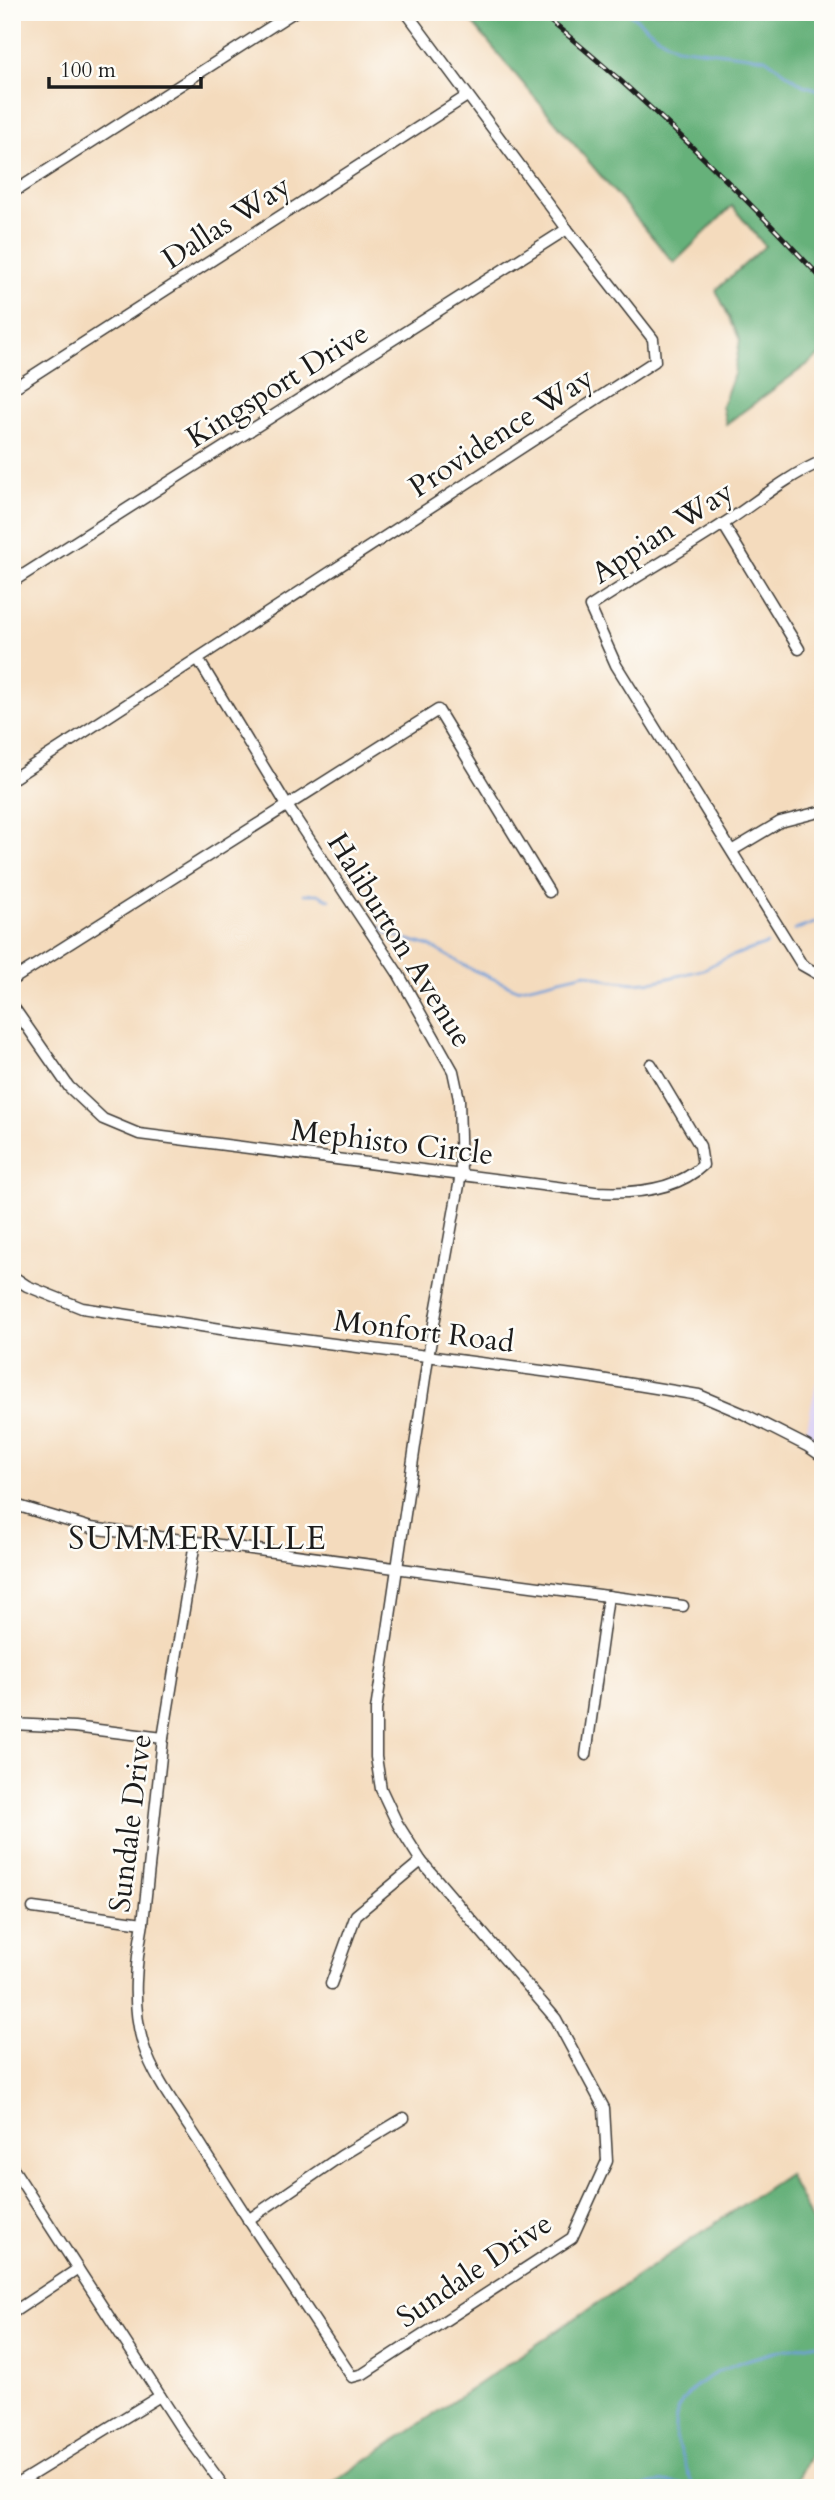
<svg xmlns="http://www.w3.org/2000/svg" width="835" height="2500" viewBox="0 0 835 2500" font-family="Cardo,serif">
<rect width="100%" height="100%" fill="#fdfcf7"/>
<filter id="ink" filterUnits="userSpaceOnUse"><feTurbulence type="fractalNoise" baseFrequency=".0143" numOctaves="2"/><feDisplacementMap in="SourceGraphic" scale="14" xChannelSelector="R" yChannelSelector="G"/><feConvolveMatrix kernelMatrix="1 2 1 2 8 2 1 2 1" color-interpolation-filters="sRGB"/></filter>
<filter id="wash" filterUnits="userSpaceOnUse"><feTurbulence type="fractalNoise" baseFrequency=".00686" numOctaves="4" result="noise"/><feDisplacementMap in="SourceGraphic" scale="28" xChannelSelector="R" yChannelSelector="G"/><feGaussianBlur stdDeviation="1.57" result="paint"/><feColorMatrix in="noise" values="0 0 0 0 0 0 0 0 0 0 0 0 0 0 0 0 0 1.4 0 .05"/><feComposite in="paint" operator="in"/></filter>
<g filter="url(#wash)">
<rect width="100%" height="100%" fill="#f4dbbd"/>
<polygon fill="#ded5f5" points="823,1349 823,1453 804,1442"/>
<g fill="#66b17a" stroke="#41664b" stroke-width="2">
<polygon points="463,12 823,12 823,353 726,424 722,406 734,374 740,340 716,290 765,246 732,206 674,263"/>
<polygon points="788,2174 823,2242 823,2430 792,2488 325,2488"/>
</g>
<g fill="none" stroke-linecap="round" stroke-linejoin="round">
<g stroke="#709ed8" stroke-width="2.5">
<polyline points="628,12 656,35 676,47 765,58 803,85 823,91"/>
<polyline points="304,894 318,894 330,900"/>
<polyline points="378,925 388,934 430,946 471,969 517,989 586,973 609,980 634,983 656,981 702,970 726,958 767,944"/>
<polyline points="795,930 823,920"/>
<path d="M 639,2488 C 662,2480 671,2482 694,2487"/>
<path d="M 694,2488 C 687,2469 676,2447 675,2427 C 674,2368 779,2350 823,2342"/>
</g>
</g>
</g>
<g filter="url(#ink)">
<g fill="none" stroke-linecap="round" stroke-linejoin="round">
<g stroke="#3c3934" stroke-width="13">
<g id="minor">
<polyline points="12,193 294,12"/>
<polyline points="12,389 467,96"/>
<path d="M 823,461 C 786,476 756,503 723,524 C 679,553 633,578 590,607 L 616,665 L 802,965 L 823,977"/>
<polyline points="723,524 799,649"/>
<polyline points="12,582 567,229"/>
<polyline points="12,779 655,361 653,339 567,229 406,12"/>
<polyline points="733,850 780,822 823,811"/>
<polyline points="12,980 438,710 549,892"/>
<path d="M 12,1005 L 69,1087 L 103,1119 L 139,1134 L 596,1192 C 632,1194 676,1191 703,1165 L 700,1146 L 651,1064"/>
<polyline points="12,1276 27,1286 82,1308 234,1331 588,1377 699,1395 744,1414 807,1446 823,1457"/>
<polyline points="12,1504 91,1528 683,1606"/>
<path d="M 195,1542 L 163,1738 L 143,1923 C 136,1962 131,2004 143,2044 C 154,2080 181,2113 201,2145 C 250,2224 301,2300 352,2377 L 363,2374 L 572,2238 L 607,2161 L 604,2108 L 556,2019 L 421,1861 L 397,1823 L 381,1789 L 376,1757 L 376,1710 L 388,1630 L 428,1357 L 461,1174 L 459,1099 L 453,1071 L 399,975 L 288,807 L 198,659"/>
<polyline points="12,1724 74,1727 163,1738"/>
<polyline points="586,1755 608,1596"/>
<polyline points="33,1908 143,1923"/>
<polyline points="331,1984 356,1915 421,1861"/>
<polyline points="12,2167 181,2428 225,2488"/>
<polyline points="248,2220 341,2156 404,2118"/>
<polyline points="12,2313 78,2269"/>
<polyline points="12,2487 160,2396"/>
</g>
</g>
<use href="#minor" stroke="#fff" stroke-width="10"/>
<g stroke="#1c1c1c" stroke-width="5">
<path id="rail" d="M 539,12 C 641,93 734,185 823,280"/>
</g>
<use href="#rail" stroke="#fdfcf7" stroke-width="2.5" stroke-dasharray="8" stroke-linecap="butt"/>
</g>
</g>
<g text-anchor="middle" stroke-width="5" stroke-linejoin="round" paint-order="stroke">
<g font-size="30" fill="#1c1c1c" stroke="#fdfcf7">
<text transform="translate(226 222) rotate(-33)" y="10">Dallas Way</text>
<text transform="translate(277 385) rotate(-32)" y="10">Kingsport Drive</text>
<text transform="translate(501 432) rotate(-33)" y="10">Providence Way</text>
<text transform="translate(662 532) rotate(-33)" y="10">Appian Way</text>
<text transform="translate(400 940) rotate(58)" y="10">Haliburton Avenue</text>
<text transform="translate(392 1142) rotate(7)" y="10">Mephisto Circle</text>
<text transform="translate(424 1331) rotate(7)" y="10">Monfort Road</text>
<text transform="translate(130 1823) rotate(-83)" y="10">Sundale Drive</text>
<text transform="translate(474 2270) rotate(-34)" y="10">Sundale Drive</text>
</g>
<g font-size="32" letter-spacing="2" fill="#1c1c1c" stroke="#fdfcf7">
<text x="198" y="1549">SUMMERVILLE</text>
</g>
</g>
<rect width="835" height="2500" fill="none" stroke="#fdfcf7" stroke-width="42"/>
<path d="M49 77v10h152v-10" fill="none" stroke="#1c1c1c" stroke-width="3.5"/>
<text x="60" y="77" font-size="21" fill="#1c1c1c" stroke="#fdfcf7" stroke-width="5" paint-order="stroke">100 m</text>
</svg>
